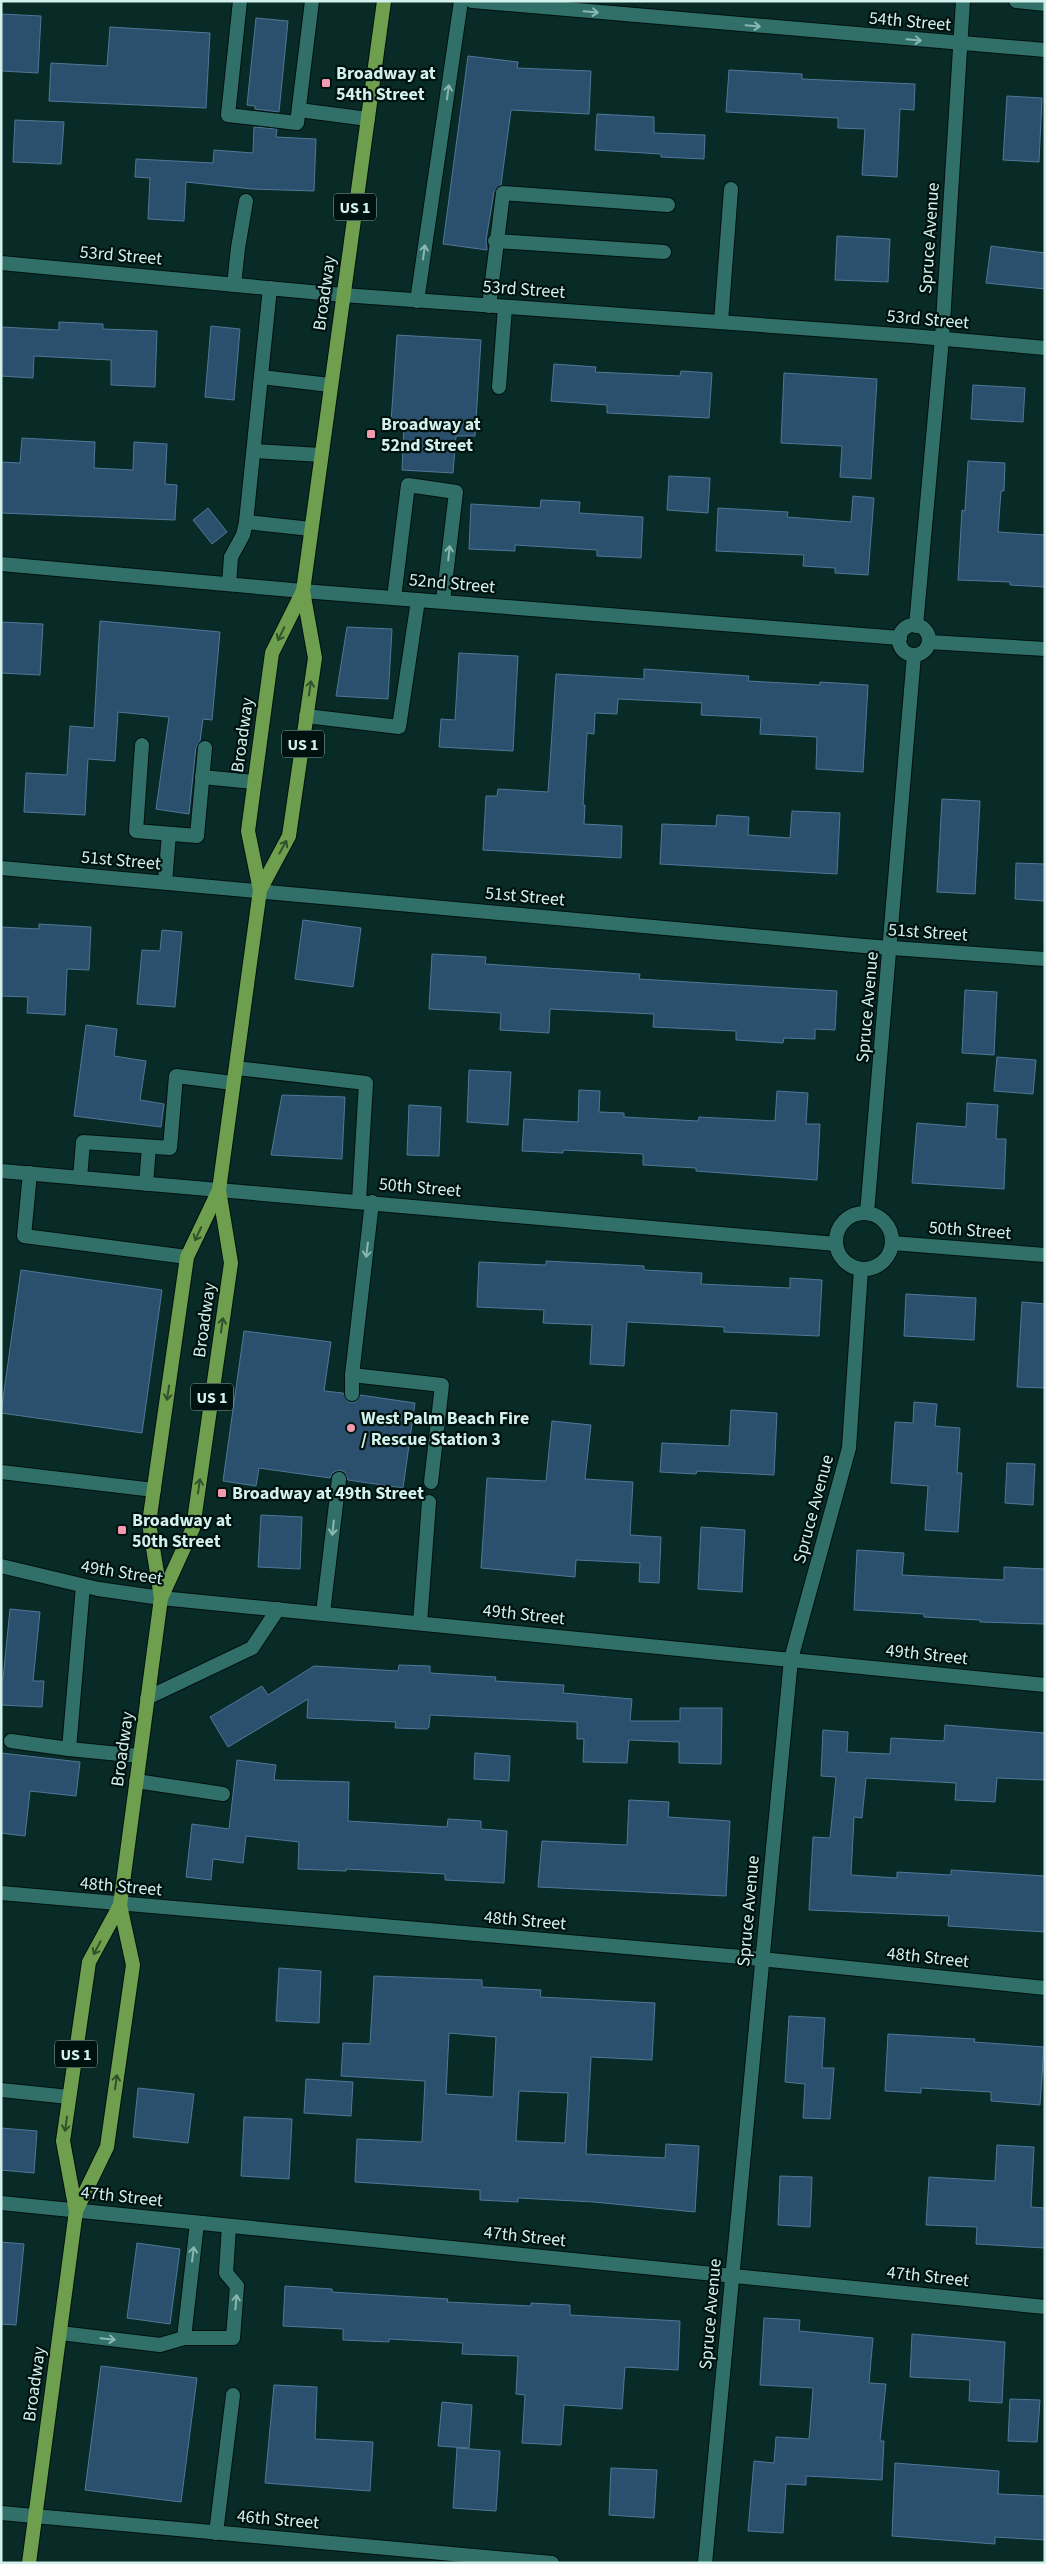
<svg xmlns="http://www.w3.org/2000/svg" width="1046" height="2564" viewBox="0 0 1046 2564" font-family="'Source Sans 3',sans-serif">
<rect width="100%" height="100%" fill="#082b27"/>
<g fill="#2a506e" stroke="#507797" fill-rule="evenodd">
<polygon points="1,14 41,16 38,73 1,71"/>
<polygon points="256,18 288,21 279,112 255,109 255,106 247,105"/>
<polygon points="110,27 210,33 206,108 49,101 51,63 107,66"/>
<polygon points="468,56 518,62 517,68 591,71 589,114 511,110 501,185 494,192 486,240 487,250 443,244"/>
<polygon points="729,70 802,74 802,79 915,84 914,110 900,109 897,177 862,175 865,129 838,128 838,118 726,112"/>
<polygon points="1007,96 1042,98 1039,162 1003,160"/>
<polygon points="597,114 654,117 654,133 705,135 704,159 661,157 661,154 595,150"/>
<polygon points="15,120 64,122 61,164 13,162"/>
<polygon points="254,127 277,129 276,137 316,139 314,191 252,189 186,182 184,221 148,219 150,178 135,177 136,159 213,163 214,150 253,153"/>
<polygon points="837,236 890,239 888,282 835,280"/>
<polygon points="991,246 1045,253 1045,289 986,283"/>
<polygon points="59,322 103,324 103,329 157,331 155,387 111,385 111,360 34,356 33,378 1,376 1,327 59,330"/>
<polygon points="211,326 240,329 234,400 205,397"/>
<polygon points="397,335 481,340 475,436 456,436 453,473 402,470 404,422 391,422"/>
<polygon points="554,364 596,367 595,372 680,376 681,371 712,373 709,418 607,413 607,405 551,401"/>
<polygon points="784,373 877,379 871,479 840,477 842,446 781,443"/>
<polygon points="973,385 1025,388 1023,422 971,419"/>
<polygon points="22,438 95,442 94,468 133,470 134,442 167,444 165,484 177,485 175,520 1,513 1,462 20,463"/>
<polygon points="968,461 1005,463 1004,491 1001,491 998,532 1045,535 1045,587 1010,585 1010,582 958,580 962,510 965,511"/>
<polygon points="669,476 710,478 708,513 667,510"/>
<polygon points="853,496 874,498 868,575 835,573 835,568 803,566 804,555 716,551 718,508 788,512 787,517 851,522"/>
<polygon points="541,500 580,502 579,513 643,517 641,558 597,556 597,550 515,545 515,551 469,549 471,504 540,508"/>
<polygon points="208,508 227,532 212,544 193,520"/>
<polygon points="100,621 220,632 212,720 203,719 200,741 196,747 189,814 156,809 169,717 118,712 115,761 88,759 85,815 24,812 26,773 67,775 70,726 94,728"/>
<polygon points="1,622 43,624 40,675 1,673"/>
<polygon points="347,627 392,629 388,699 336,696"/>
<polygon points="459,653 518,656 513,751 439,747 441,719 455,720"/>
<polygon points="644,669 749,676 748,681 820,685 820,682 868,685 863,772 816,769 817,737 760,734 761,718 701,715 702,703 618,699 617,714 595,713 594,734 587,733 583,805 585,805 584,824 622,826 621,858 483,850 486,796 497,796 498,789 548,792 556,674 644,679"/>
<polygon points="942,799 980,801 975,894 937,892"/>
<polygon points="792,811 840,813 837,874 660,864 662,824 716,826 717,815 749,817 748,835 790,838"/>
<polygon points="1016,863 1045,864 1045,901 1015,899"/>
<polygon points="303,920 361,928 353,987 295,979"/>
<polygon points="39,924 91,927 89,970 67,969 65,1015 27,1013 28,997 1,996 1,927 39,929"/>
<polygon points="162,930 182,932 175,1007 137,1004 142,950 160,951"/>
<polygon points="432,954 486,957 485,964 640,974 639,979 837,991 835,1030 815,1029 815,1039 784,1038 783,1043 736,1040 736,1031 653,1027 654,1014 550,1009 549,1033 500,1030 501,1013 429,1009"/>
<polygon points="965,990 997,992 994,1055 962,1053"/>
<polygon points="86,1025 117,1029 114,1056 146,1061 140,1100 164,1104 161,1127 74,1116"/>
<polygon points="997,1057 1036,1060 1033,1094 994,1091"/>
<polygon points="469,1070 511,1072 508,1125 467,1122"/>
<polygon points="579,1090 600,1091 599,1112 624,1113 624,1117 698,1121 699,1117 775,1121 777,1091 808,1093 806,1124 820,1124 817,1180 696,1171 696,1168 643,1165 643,1154 563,1150 563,1153 522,1151 524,1119 578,1122"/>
<polygon points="282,1095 345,1097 342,1159 271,1155"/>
<polygon points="967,1103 998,1105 996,1139 1006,1139 1004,1189 912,1183 917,1123 966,1127"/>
<polygon points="409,1105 441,1107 439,1156 407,1155"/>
<polygon points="546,1261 644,1266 644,1270 702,1273 701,1284 790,1288 790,1278 822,1280 819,1336 724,1332 724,1327 627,1322 624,1366 590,1364 592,1325 543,1323 544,1310 477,1307 479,1262 546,1265"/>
<polygon points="21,1270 162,1290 142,1433 1,1413"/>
<polygon points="906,1294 976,1298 974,1340 904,1336"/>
<polygon points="1022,1302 1045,1304 1045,1388 1017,1387"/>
<polygon points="244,1331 331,1342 324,1391 343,1393 348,1402 356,1402 360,1395 415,1403 403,1488 348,1480 345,1472 340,1470 332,1473 330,1478 259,1468 256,1486 223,1481"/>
<polygon points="914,1402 937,1404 935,1426 960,1428 957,1473 962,1473 958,1532 925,1530 928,1486 891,1483 895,1422 913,1423"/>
<polygon points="731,1410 777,1413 774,1475 697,1471 696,1474 660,1472 662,1443 729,1446"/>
<polygon points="552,1421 591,1425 585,1479 633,1482 630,1535 661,1537 659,1583 639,1582 640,1563 576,1560 575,1577 481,1568 487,1478 546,1481"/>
<polygon points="1007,1463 1035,1464 1033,1505 1005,1503"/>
<polygon points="261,1515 302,1517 300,1569 258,1567"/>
<polygon points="701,1527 745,1530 742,1592 698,1589"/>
<polygon points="857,1550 904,1553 902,1575 1004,1580 1004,1567 1045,1569 1045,1624 980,1622 980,1620 924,1617 924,1614 854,1610"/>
<polygon points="10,1609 40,1612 33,1681 44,1681 42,1707 1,1705 1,1679 3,1679"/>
<polygon points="399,1665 430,1666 430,1673 496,1677 495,1681 564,1685 563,1693 632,1699 630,1721 680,1721 680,1708 722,1708 721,1764 679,1763 679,1742 629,1740 627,1763 583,1762 584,1739 577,1739 577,1722 430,1715 429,1727 427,1729 395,1728 396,1722 307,1718 308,1699 228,1747 210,1717 262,1686 268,1695 314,1666 398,1671"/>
<polygon points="945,1725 1045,1733 1045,1780 997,1778 995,1802 955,1800 956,1783 866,1778 862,1818 854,1817 851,1875 897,1878 897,1872 951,1875 951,1870 1045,1876 1045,1932 948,1926 949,1916 809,1910 813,1837 830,1838 836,1777 821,1776 823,1730 848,1732 847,1752 890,1754 891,1738 944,1741"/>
<polygon points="1,1753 80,1762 76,1796 30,1791 25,1836 1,1833"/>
<polygon points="475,1753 510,1756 509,1781 474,1779"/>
<polygon points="237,1760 276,1765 274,1780 349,1782 348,1821 447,1827 448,1819 481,1821 481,1829 507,1831 504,1883 445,1880 445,1874 346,1869 346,1871 298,1869 299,1842 246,1836 243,1863 213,1859 211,1880 186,1877 192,1824 229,1829"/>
<polygon points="629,1800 669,1802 668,1817 730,1821 726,1896 538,1887 542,1841 627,1845"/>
<polygon points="279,1968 321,1971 319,2023 276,2021"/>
<path d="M 374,1976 L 482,1980 L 482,1987 L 541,1990 L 540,1997 L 655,2003 L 652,2060 L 591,2057 L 586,2154 L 665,2158 L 666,2144 L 699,2146 L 695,2212 L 594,2202 L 518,2198 L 518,2202 L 480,2200 L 480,2190 L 355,2182 L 357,2139 L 422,2142 L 425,2081 L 341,2076 L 343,2043 L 370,2044 ZM 449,2033 L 496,2037 L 493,2097 L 446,2094 ZM 519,2091 L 568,2093 L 565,2143 L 516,2141 Z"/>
<polygon points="789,2016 825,2018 822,2068 834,2068 830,2119 803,2118 805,2084 785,2082"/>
<polygon points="888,2034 975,2039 974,2042 1044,2047 1040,2105 991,2101 991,2092 921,2088 921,2093 885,2091"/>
<polygon points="306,2079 353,2082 351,2116 304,2113"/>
<polygon points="138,2088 194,2094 188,2143 133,2137"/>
<polygon points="244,2117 292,2119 289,2179 241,2176"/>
<polygon points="1,2128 37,2131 34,2173 1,2170"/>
<polygon points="997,2145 1034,2147 1031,2207 1045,2208 1045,2248 976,2244 977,2227 926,2225 929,2177 995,2181"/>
<polygon points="780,2176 812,2177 810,2227 778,2225"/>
<polygon points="1,2242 24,2244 16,2325 1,2324"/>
<polygon points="137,2243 180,2249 170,2324 127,2318"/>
<polygon points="285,2286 332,2289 332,2292 448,2299 447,2302 531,2306 531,2303 570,2305 570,2315 680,2321 678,2370 625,2367 622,2409 564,2405 561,2445 522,2443 525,2395 516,2394 518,2356 462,2354 463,2343 389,2339 389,2342 343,2340 343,2329 283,2326"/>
<polygon points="764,2318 800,2320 799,2331 873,2338 869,2383 886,2384 880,2441 884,2441 882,2480 806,2476 806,2485 786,2484 783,2533 748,2531 754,2461 774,2463 776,2437 809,2439 813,2388 760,2385"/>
<polygon points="912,2334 1005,2342 1002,2403 969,2401 970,2380 910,2377"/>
<polygon points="101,2366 197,2378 181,2502 85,2490"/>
<polygon points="274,2385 317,2387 315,2439 373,2442 370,2491 265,2483"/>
<polygon points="1010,2399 1040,2400 1037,2442 1008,2441"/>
<polygon points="442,2402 472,2405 469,2448 438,2446"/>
<polygon points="457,2448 500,2451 496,2511 453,2508"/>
<polygon points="895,2463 999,2471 998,2494 1045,2496 1045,2540 995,2537 995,2544 892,2536"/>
<polygon points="611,2468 657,2470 654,2518 609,2515"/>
</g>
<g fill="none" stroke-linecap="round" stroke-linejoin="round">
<g stroke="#01110f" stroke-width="16">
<g id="service">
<polyline points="240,1 228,115 297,123 312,1"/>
<polyline points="299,110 368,119"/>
<polyline points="495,241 664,252"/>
<polyline points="234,285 238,248 246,201"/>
<polyline points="417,301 461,1"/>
<polyline points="489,306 503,193 668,205"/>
<polyline points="721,322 731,189"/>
<polyline points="261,377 330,385"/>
<polyline points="499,387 505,307"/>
<polyline points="254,451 321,455"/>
<polyline points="246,522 311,529"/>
<polyline points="229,584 231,557 243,535 246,522 270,288"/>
<polyline points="394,598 408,485 456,492 443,601"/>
<polyline points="306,716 399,727 418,600"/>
<polyline points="142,745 136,831 197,836 205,748"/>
<polyline points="202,777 254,782"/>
<polyline points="165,882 169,834"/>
<polyline points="236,1068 366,1083 359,1201"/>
<polyline points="30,1173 24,1236 187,1257"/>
<polyline points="80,1178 83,1142 170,1148 176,1076 233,1083"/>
<polyline points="146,1184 149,1147"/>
<polyline points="352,1375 442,1385 431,1482"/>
<polyline points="352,1394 352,1375 372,1202"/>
<polyline points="1,1472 154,1490"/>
<polyline points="323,1613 339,1479"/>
<polyline points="420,1623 429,1502"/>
<polyline points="147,1698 252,1648 278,1609"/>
<polyline points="11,1741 69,1749 83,1586"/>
<polyline points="69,1749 140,1756"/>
<polyline points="136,1781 223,1794"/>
<polyline points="1,2090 69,2097"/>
<polyline points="60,2333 160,2345 184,2338 233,2338 237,2286 226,2273 229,2226"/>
<polyline points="184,2338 197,2223"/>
<polyline points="216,2533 233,2395"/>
</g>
</g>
<g stroke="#01110f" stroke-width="16">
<g id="minor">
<polyline points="472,1 1045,50"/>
<polyline points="1016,1 1045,4"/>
<polyline points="1,263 343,295 912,336 1045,348"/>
<polyline points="1,564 303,591 900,638"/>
<circle cx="914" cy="640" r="15"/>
<polyline points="916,626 942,338 963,1"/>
<polyline points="929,642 1045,649"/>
<polyline points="1,868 864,946 1045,959"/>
<polyline points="1,1171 836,1244"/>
<polyline points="867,1213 914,655"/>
<circle cx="864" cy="1241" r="28"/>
<polyline points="892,1243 1045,1255"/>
<polyline points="1,1566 98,1589 161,1598 1045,1685"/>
<polyline points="1,1893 741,1957 1045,1988"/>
<polyline points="1,2203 1045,2307"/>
<polyline points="1,2513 552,2563"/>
<polyline points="705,2563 791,1659 849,1448 861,1269"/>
</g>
</g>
<g stroke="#01110f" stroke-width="16">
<g id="primary">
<polyline points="260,890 289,836 315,658 303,591 384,1"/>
<polyline points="161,1598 193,1528 231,1263 219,1190 260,890 248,831 272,653 303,591"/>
<polyline points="76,2211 107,2147 133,1965 120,1905 161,1598 149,1523 187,1257 219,1190"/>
<polyline points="29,2563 76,2211 63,2141 89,1962 120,1905"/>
</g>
</g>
<use href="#service" stroke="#317068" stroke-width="14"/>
<use href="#minor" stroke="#317068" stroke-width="14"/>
<use href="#primary" stroke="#6e9f4e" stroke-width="14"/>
</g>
<defs><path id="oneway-shaft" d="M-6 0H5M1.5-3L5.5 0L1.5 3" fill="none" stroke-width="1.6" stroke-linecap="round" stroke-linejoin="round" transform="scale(1.25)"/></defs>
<g stroke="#8ab7b1">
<use href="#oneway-shaft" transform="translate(591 12) rotate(5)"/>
<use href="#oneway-shaft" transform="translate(753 26) rotate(5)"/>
<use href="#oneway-shaft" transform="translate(914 40) rotate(5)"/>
<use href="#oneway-shaft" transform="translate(448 92) rotate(-82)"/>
<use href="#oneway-shaft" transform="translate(424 252) rotate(-82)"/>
<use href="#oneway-shaft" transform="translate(449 553) rotate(-84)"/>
<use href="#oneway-shaft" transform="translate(367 1250) rotate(97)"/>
<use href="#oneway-shaft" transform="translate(333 1528) rotate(96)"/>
<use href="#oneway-shaft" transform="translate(193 2254) rotate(-83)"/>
<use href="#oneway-shaft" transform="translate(236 2302) rotate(-85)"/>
<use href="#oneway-shaft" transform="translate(108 2339) rotate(6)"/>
</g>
<g stroke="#31512b">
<use href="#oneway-shaft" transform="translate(281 634) rotate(116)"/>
<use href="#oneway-shaft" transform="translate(310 688) rotate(-82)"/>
<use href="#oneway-shaft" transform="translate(283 847) rotate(-61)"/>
<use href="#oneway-shaft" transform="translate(198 1234) rotate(115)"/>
<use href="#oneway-shaft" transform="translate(222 1325) rotate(-82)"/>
<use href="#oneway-shaft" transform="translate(168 1393) rotate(98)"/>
<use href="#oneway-shaft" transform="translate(199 1486) rotate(-82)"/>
<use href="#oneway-shaft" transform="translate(97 1948) rotate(118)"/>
<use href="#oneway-shaft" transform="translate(116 2082) rotate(-82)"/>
<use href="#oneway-shaft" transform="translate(66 2124) rotate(98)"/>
</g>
<g fill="#f29aae" stroke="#00120f" stroke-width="2">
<rect x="321" y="78" width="10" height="10" rx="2.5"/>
<rect x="366" y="429" width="10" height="10" rx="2.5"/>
<circle cx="351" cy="1428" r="5"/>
<rect x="217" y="1488" width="10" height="10" rx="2.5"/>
<rect x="117" y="1525" width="10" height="10" rx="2.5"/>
</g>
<g text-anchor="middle" stroke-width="4.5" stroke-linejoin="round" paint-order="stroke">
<g fill="#00120f" stroke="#93aeaa" stroke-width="1">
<rect x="334" y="193.5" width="42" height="27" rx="4"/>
<rect x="282" y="730.5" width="42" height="27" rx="4"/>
<rect x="191" y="1383.5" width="42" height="27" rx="4"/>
<rect x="55" y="2040.5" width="42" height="27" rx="4"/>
</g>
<g font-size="16" font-weight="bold" fill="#d2f1ec">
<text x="355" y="213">US 1</text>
<text x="303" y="750">US 1</text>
<text x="212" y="1403">US 1</text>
<text x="76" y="2060">US 1</text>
</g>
<g font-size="18" fill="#d2f1ec" stroke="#00120f">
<text transform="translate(910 21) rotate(5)" y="6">54th Street</text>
<text transform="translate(929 238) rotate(-86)" y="6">Spruce Avenue</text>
<text transform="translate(121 255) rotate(5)" y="6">53rd Street</text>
<text transform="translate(524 289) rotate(4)" y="6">53rd Street</text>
<text transform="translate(324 293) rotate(-82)" y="6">Broadway</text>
<text transform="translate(928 319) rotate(5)" y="6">53rd Street</text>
<text transform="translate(452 583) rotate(5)" y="6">52nd Street</text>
<text transform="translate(242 735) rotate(-82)" y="6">Broadway</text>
<text transform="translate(121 860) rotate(5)" y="6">51st Street</text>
<text transform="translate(525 896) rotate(5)" y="6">51st Street</text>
<text transform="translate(928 932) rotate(4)" y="6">51st Street</text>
<text transform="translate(867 1007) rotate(-85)" y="6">Spruce Avenue</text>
<text transform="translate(420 1187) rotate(5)" y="6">50th Street</text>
<text transform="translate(970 1230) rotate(4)" y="6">50th Street</text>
<text transform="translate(204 1320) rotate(-82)" y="6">Broadway</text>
<text transform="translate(813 1509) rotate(-75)" y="6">Spruce Avenue</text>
<text transform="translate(122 1572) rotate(9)" y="6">49th Street</text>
<text transform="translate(524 1614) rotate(6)" y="6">49th Street</text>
<text transform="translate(927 1654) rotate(6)" y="6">49th Street</text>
<text transform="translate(122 1749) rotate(-82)" y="6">Broadway</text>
<text transform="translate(121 1886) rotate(5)" y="6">48th Street</text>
<text transform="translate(748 1911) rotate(-85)" y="6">Spruce Avenue</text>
<text transform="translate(525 1920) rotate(5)" y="6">48th Street</text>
<text transform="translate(928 1957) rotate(6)" y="6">48th Street</text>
<text transform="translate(122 2196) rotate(6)" y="6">47th Street</text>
<text transform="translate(525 2236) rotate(6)" y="6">47th Street</text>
<text transform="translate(928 2276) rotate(6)" y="6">47th Street</text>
<text transform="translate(710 2314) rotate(-85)" y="6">Spruce Avenue</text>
<text transform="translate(34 2384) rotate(-82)" y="6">Broadway</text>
<text transform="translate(278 2519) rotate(5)" y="6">46th Street</text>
</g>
<g font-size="18" font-weight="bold" fill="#d2f1ec" stroke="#00120f" text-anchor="start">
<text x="336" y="79">Broadway at<tspan x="336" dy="21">54th Street</tspan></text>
<text x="381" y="430">Broadway at<tspan x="381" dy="21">52nd Street</tspan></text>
<text x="361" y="1424">West Palm Beach Fire<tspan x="361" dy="21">/ Rescue Station 3</tspan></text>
<text x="232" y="1499">Broadway at 49th Street</text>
<text x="132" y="1526">Broadway at<tspan x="132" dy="21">50th Street</tspan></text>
</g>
</g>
<rect width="1046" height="2564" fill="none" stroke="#d2f1ec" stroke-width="5"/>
</svg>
